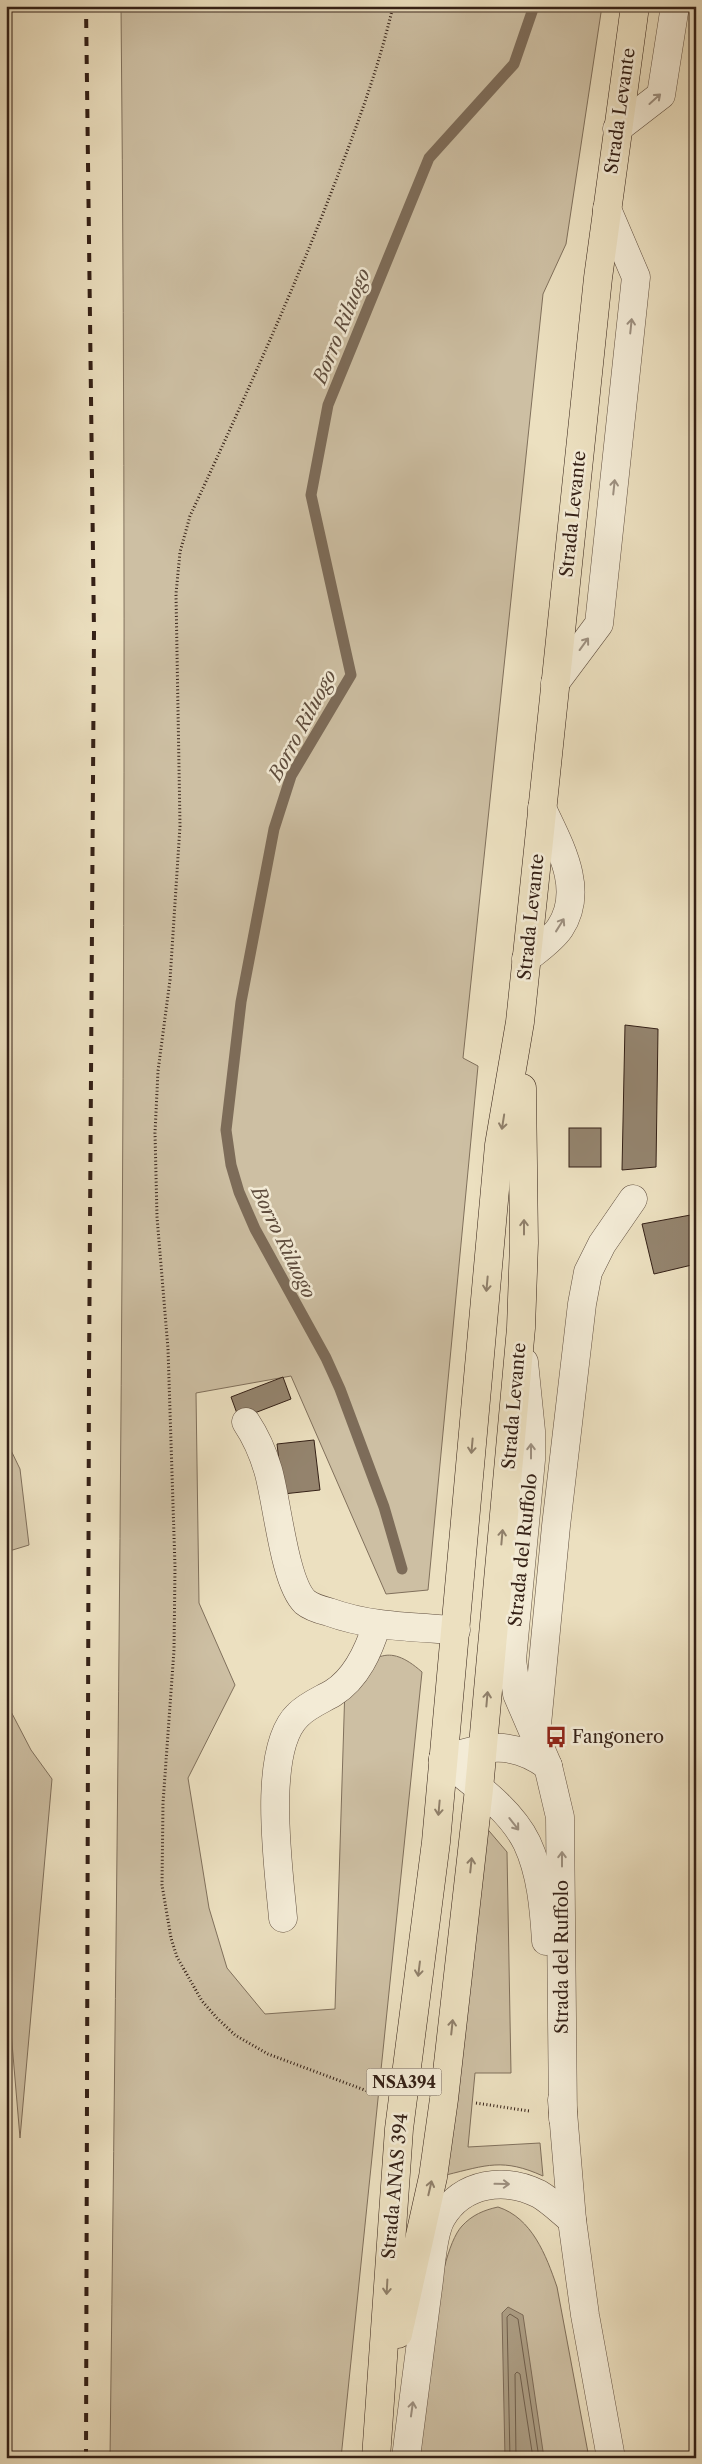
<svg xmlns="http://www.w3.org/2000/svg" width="702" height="2464" viewBox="0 0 702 2464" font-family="'Libre Caslon Text',serif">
<rect width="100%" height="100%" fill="#ece0c0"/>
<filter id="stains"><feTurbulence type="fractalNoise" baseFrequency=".004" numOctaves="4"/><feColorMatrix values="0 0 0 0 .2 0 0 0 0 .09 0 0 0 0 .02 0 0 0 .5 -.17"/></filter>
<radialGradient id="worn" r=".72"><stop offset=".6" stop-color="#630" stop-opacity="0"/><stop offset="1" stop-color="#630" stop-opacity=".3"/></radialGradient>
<g fill="#cdbfa3" stroke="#80705c">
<path d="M 121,6 L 602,6 L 566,244 L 543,294 L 463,1058 L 478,1066 L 428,1590 L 386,1594 L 291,1376 L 196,1393 L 199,1603 L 235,1685 L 188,1778 L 209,1908 L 227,1968 L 265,2014 L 335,2009 L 345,1686 C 372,1657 387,1641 422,1672 L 341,2458 L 110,2458 C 120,1641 129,823 121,6 Z"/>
<polygon points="6,1440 20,1469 29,1545 6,1552"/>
<polygon points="6,1702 31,1750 52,1779 20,2138 6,1972"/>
<path d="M 484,1825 L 507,1852 L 511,2073 L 475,2073 L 468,2147 L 540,2143 L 543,2176 C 503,2158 487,2165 446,2175 Z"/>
<path d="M 498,2207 C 532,2218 546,2255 557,2287 L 589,2458 L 417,2458 C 423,2412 434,2256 462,2226 C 472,2215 484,2210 498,2207 Z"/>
</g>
<polygon fill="#ad9f86" stroke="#7d6c59" points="508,2307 523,2315 544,2458 505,2458 502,2313"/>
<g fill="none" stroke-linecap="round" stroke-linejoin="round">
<g stroke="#70604e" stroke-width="1">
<polyline points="510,2458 507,2317 510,2314 518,2319 539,2458"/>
<polyline points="516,2458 515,2374 517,2372 520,2374 533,2458"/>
</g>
<polyline stroke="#7d6c59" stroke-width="11" points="402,1569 384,1507 340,1389 326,1358 255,1229 239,1192 231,1165 226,1130 241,1002 274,829 291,776 351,675 311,495 328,405 429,158 514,64 534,6"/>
</g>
<g fill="#94846e" stroke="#342016">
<polygon points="625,1025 658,1029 656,1167 622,1170"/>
<rect x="569" y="1128" width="32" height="39"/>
<polygon points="696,1214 696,1264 654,1274 642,1224"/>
<polygon points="283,1377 291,1399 239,1419 231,1397"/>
<polygon points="314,1440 320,1490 283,1494 277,1444"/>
</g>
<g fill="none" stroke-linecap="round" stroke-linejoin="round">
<g stroke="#625040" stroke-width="29">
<g id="minor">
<polyline points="617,129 661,95 675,6"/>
<polyline points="555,683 599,624 636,277 607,209"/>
<path d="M 526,959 C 537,950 552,940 560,928 C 586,889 558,843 542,808"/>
<polyline points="524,1362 531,1431 531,1460 512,1660 517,1694 548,1766 560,1817 563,2118"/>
<path d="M 246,1422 C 256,1437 263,1453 268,1470 C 277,1500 284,1582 305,1602 C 311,1607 321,1610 329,1612 C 370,1627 413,1627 456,1630"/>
<polyline points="536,1735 556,1526 582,1304 588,1272 602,1244 633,1199"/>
<path d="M 443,1759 C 472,1783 510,1808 527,1843 C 541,1873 544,1908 546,1941"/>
<path d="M 443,1759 C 485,1747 511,1739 548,1766"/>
<path d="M 283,1918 C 279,1870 261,1750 298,1715 C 308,1705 321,1700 333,1693 C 357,1678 369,1650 377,1624"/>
<polyline points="562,2100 572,2220 585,2315 611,2458"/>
<path d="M 406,2458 C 413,2401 421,2344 428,2288 C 431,2268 432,2233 442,2217 C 463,2182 505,2177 539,2194 C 551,2201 561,2211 572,2220"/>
</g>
</g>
<g stroke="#342016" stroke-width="29">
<g id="major">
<polyline points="398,2334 433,2177 444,2099 479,1789 521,1328 524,1243 522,1088"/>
<polyline points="376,2458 399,2129 436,1842 499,1145 520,1022 598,278 635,6"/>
</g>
</g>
<g stroke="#342016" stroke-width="3" stroke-dasharray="1 2.5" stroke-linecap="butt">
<path d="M 370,2092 L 268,2054 L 235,2035 L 217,2018 L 202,2001 L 177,1957 L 171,1938 L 162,1885 L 163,1803 L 174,1650 L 175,1567 L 168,1349 L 157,1217 L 155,1133 L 158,1071 L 170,980 L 180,826 L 176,594 L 180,552 L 190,516 C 237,415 283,314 324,211 C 350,144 377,76 393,6"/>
<polyline points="476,2103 529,2111"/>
</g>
<use href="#minor" stroke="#f3ebd6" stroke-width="28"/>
<use href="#major" stroke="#ece0c0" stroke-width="28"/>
<polyline stroke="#342016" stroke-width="4" stroke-dasharray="9 9" stroke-linecap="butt" points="86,2458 89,1372 94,632 86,6"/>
</g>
<defs><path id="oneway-shaft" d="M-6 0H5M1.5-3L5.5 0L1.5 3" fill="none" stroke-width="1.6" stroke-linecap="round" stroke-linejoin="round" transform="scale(1.25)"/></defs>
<g stroke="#9d9080">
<use href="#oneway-shaft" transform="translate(655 99) rotate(-42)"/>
<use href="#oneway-shaft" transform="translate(631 326) rotate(-84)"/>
<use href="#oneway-shaft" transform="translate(614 487) rotate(-84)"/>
<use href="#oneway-shaft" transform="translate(584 644) rotate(-54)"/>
<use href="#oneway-shaft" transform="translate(560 925) rotate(-58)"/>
<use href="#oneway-shaft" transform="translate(531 1451) rotate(-90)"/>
<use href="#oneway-shaft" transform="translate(514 1824) rotate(52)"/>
<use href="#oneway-shaft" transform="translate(562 1859) rotate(-90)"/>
<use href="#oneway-shaft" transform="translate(502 2184) rotate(1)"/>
<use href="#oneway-shaft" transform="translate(412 2409) rotate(-82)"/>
</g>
<g stroke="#90806b">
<use href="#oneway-shaft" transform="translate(503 1122) rotate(99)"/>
<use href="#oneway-shaft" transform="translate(524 1227) rotate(-90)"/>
<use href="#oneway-shaft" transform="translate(487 1284) rotate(95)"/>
<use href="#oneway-shaft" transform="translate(472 1446) rotate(95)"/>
<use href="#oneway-shaft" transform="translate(502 1537) rotate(-85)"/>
<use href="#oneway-shaft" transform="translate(487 1699) rotate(-85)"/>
<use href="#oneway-shaft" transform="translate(439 1808) rotate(95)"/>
<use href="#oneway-shaft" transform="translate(471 1865) rotate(-84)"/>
<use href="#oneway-shaft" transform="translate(419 1969) rotate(97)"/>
<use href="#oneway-shaft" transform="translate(452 2027) rotate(-84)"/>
<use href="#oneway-shaft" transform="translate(430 2188) rotate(-77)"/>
<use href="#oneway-shaft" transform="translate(387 2287) rotate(93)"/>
</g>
<defs>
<g id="bus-bare" transform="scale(1.725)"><path d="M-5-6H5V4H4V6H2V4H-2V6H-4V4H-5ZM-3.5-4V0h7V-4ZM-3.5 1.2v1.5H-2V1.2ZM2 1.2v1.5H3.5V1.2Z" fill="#8f2418" stroke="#f3ebd6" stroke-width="2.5" paint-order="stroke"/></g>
</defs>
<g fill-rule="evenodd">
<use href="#bus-bare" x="556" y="1737"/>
</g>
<g text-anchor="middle" stroke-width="5" stroke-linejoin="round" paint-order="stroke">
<rect fill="#f3ebd6" stroke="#6d5d50" stroke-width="1" x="366.5" y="2068.5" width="75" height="27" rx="4"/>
<g font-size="16" font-weight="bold" fill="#342016">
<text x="404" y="2088">NSA394</text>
</g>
<g font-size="18" fill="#342016" stroke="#f3ebd6">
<text transform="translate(620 111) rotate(-82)" y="6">Strada Levante</text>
<text transform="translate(573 514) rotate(-84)" y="6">Strada Levante</text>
<text transform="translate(531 917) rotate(-84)" y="6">Strada Levante</text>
<text transform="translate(514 1406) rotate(-85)" y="6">Strada Levante</text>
<text transform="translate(523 1550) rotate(-84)" y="6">Strada del Ruffolo</text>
<text transform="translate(562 1957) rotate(-90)" y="6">Strada del Ruffolo</text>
<text transform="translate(395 2186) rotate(-85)" y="6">Strada ANAS 394</text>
</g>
<g font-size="18" fill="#342016" stroke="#f3ebd6" text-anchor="start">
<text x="572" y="1743">Fangonero</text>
</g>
<g font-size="19" font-style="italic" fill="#5e4c3d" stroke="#f3ebd6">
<text transform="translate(341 326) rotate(-68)" y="7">Borro Riluogo</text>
<text transform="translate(302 725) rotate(-62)" y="7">Borro Riluogo</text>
<text transform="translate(284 1242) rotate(64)" y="7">Borro Riluogo</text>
</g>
</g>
<rect width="702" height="2464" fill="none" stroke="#ece0c0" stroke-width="25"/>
<rect x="8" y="8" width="687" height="2449" fill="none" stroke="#342016" stroke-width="2.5"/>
<rect x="12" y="12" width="677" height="2439" fill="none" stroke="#342016"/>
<rect width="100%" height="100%" filter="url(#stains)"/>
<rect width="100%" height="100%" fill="url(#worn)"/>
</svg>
